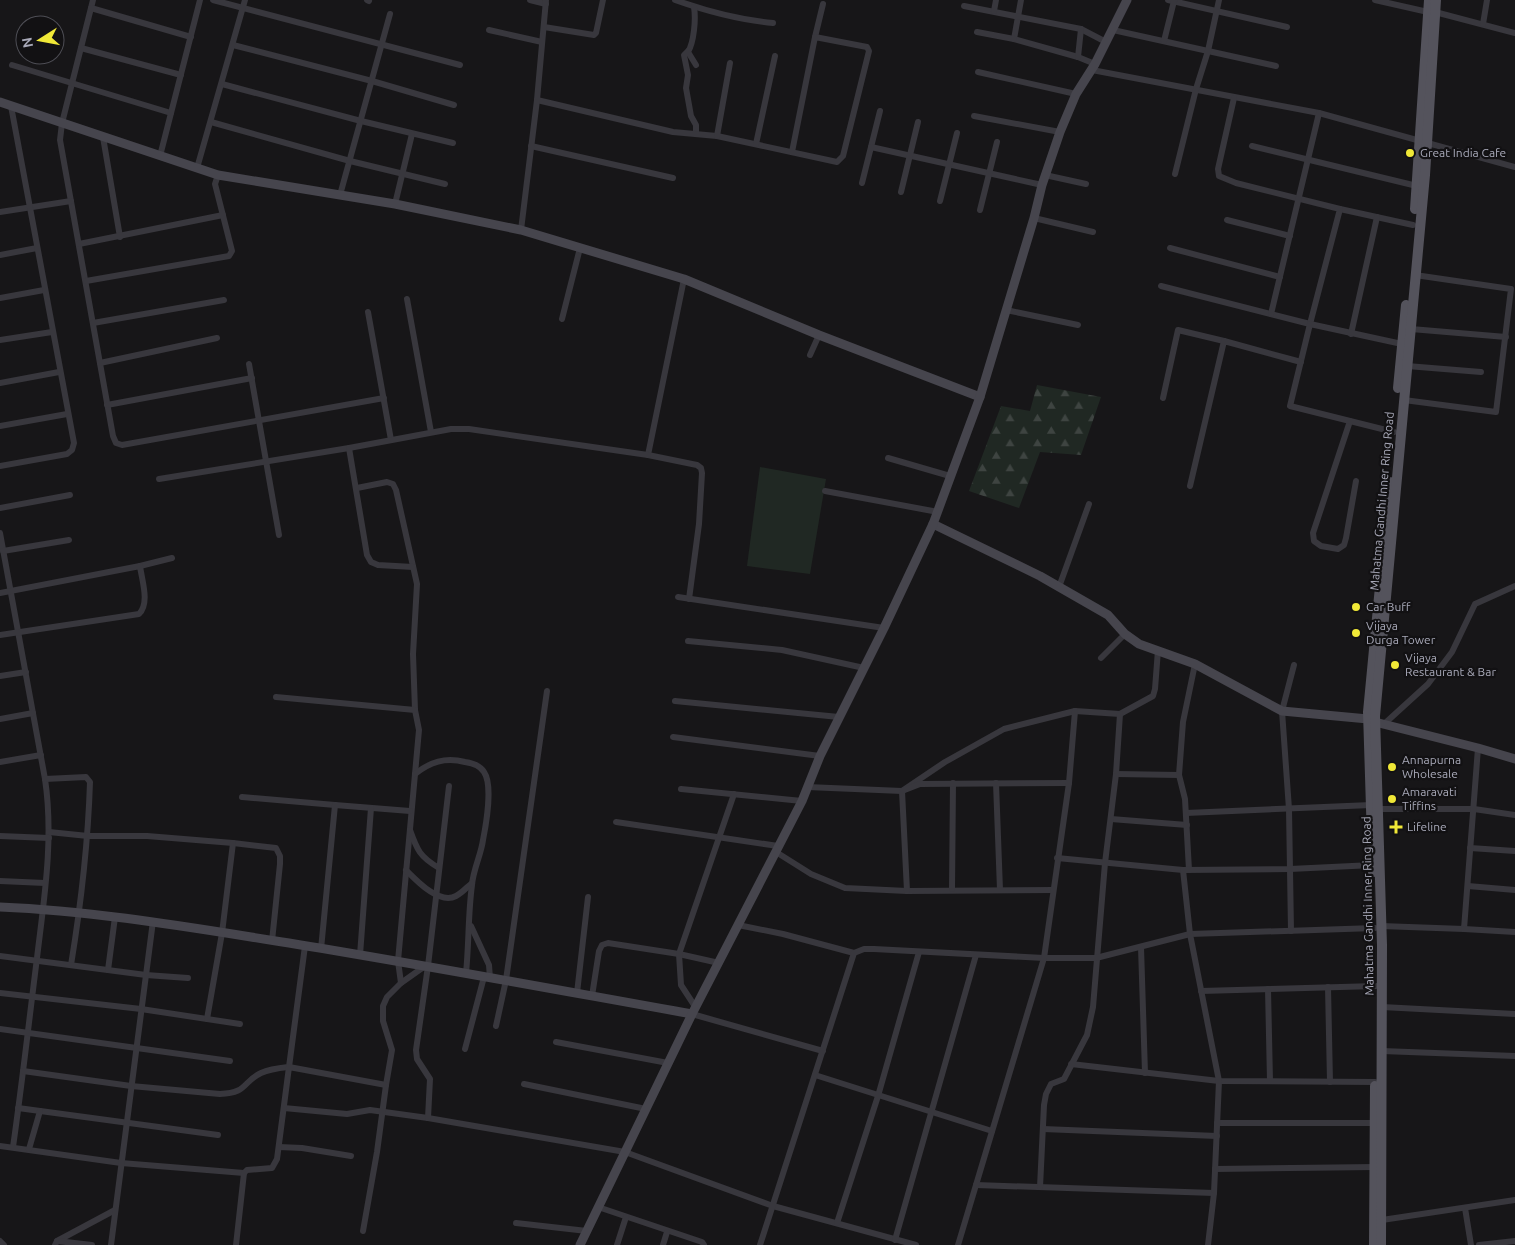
<svg xmlns="http://www.w3.org/2000/svg" width="1515" height="1245" viewBox="0 0 1515 1245" font-family="Ubuntu,sans-serif">
<defs>
<pattern id="forest-firs" width="22" height="20" patternUnits="userSpaceOnUse" patternTransform="scale(1.25)"><rect width="22" height="20" fill="#202823"/><path d="M5 1l3.5 6h-7zM16 11l3.5 6h-7z" fill="#3e4441"/></pattern>
</defs>
<rect width="100%" height="100%" fill="#171618"/>
<polygon fill="url(#forest-firs)" points="1037,385 1101,397 1081,455 1040,452 1019,508 969,491 1001,406 1030,411"/>
<polygon fill="#202823" points="760,467 826,479 810,574 747,566"/>
<g fill="none" stroke-linecap="round" stroke-linejoin="round">
<g stroke="#38373d" stroke-width="6">
<polyline points="93,0 62,123 60,140 113,436 116,443 122,445 384,398"/>
<polyline points="213,0 460,65"/>
<polyline points="367,0 369,1"/>
<polyline points="530,0 546,4"/>
<path d="M 675,0 C 706,11 740,20 773,23"/>
<polyline points="1021,0 1014,39 1078,57 1095,64"/>
<polyline points="1168,0 1287,27"/>
<polyline points="1375,0 1428,12"/>
<polyline points="964,6 1081,29 1106,42"/>
<path d="M 694,7 C 696,19 694,42 688,52 L 696,65"/>
<polyline points="91,8 191,37"/>
<polyline points="994,11 996,0"/>
<polyline points="1435,12 1515,33"/>
<polyline points="1483,24 1487,0"/>
<polyline points="544,27 594,35 596,33 603,0"/>
<polyline points="489,30 542,42"/>
<polyline points="1113,30 1276,66"/>
<polyline points="977,32 1014,39"/>
<polyline points="815,37 823,4"/>
<polyline points="1164,41 1174,1"/>
<polyline points="233,45 372,81 454,105"/>
<polyline points="81,48 181,75"/>
<polyline points="688,51 684,55 688,75 686,88 691,116 696,125 696,134"/>
<polyline points="1078,57 1081,29"/>
<polyline points="12,65 171,113"/>
<polyline points="1092,70 1319,113 1515,167"/>
<polyline points="978,72 1076,94"/>
<polyline points="222,84 361,121 453,143"/>
<polyline points="537,100 673,132 717,136 837,162 843,156 869,51 867,47 815,37 792,152"/>
<polyline points="974,116 1060,132"/>
<polyline points="211,122 350,161 445,184"/>
<polyline points="717,136 730,63"/>
<polyline points="103,137 120,237"/>
<polyline points="756,144 775,56"/>
<polyline points="531,146 673,178"/>
<polyline points="1252,146 1417,186"/>
<polyline points="871,147 880,111"/>
<polyline points="160,156 200,0"/>
<polyline points="197,168 245,0"/>
<polyline points="1175,174 1196,89 1208,51 1219,0"/>
<polyline points="1045,175 1086,184"/>
<polyline points="862,183 871,147 1042,185"/>
<polyline points="901,192 918,122"/>
<polyline points="340,195 390,14"/>
<polyline points="940,201 957,133"/>
<polyline points="395,204 412,134"/>
<polyline points="1340,209 1413,225"/>
<polyline points="980,210 997,142"/>
<polyline points="0,212 71,201"/>
<polyline points="1034,218 1093,232"/>
<polyline points="1227,220 1290,236"/>
<polyline points="521,230 537,100 546,0"/>
<polyline points="79,244 223,215"/>
<polyline points="1170,248 1280,277"/>
<polyline points="0,255 37,248"/>
<polyline points="684,279 648,455 697,465 701,468 702,473 699,524 689,599"/>
<polyline points="86,281 229,256 232,251 215,184 218,175"/>
<polyline points="1161,286 1310,324 1340,209 1236,183 1219,176 1218,169 1234,98"/>
<polyline points="0,298 44,290"/>
<polyline points="407,299 431,432"/>
<polyline points="1006,310 1078,325"/>
<polyline points="368,312 391,440"/>
<polyline points="1271,314 1319,113"/>
<polyline points="562,319 580,248"/>
<polyline points="93,323 224,300"/>
<polyline points="1411,329 1506,337"/>
<polyline points="1351,334 1377,217"/>
<polyline points="0,340 52,332"/>
<polyline points="810,355 819,335"/>
<polyline points="100,363 217,338"/>
<polyline points="249,364 279,535"/>
<polyline points="1407,366 1481,372"/>
<polyline points="0,383 59,372"/>
<polyline points="1163,398 1178,330 1224,341"/>
<polyline points="1404,400 1496,412 1511,289 1415,275"/>
<polyline points="107,405 252,378"/>
<polyline points="1350,421 1313,533 1314,541 1321,546 1338,549 1344,545 1346,538 1356,481"/>
<polyline points="0,426 67,414"/>
<polyline points="1394,432 1290,406 1310,324 1402,344"/>
<polyline points="888,458 950,476"/>
<polyline points="0,466 67,454 72,450 74,443 11,106"/>
<polyline points="159,479 349,448"/>
<polyline points="1190,486 1224,341 1301,362"/>
<polyline points="357,488 387,482 393,484 396,490 417,584 413,654 415,710 419,730 398,961 401,983"/>
<polyline points="825,491 938,512"/>
<polyline points="0,508 70,495"/>
<path d="M 0,533 L 45,779 C 54,839 44,899 37,958 C 29,1021 22,1084 13,1147"/>
<polyline points="3,551 69,540"/>
<polyline points="140,566 172,558"/>
<polyline points="413,567 378,565 371,562 367,555 349,448 451,429 469,429 648,455"/>
<polyline points="1059,587 1089,504"/>
<path d="M 0,593 L 140,566 C 142,581 150,603 139,614 L 0,635"/>
<polyline points="678,597 884,628"/>
<polyline points="688,641 782,650 864,668"/>
<polyline points="1101,658 1125,634"/>
<polyline points="0,676 26,672"/>
<polyline points="276,697 415,710"/>
<polyline points="675,701 839,717"/>
<polyline points="0,719 33,713"/>
<polyline points="1383,725 1428,684 1452,652 1475,604 1515,586"/>
<polyline points="673,737 820,756"/>
<polyline points="0,762 41,755"/>
<path d="M 415,774 C 430,762 445,757 465,762 C 472,763 480,765 484,772 C 493,785 486,825 483,840 C 481,855 473,870 472,885 C 468,914 469,944 466,973"/>
<polyline points="1116,774 1179,775"/>
<path d="M 45,779 L 86,777 L 90,782 C 88,844 81,904 71,965"/>
<polyline points="996,783 1000,890"/>
<polyline points="807,787 902,791 945,762 1004,729 1075,711 1120,714 1153,696 1155,689 1158,650"/>
<polyline points="681,789 802,801"/>
<polyline points="242,797 335,805"/>
<polyline points="1378,809 1474,809 1515,815"/>
<polyline points="1186,813 1371,805"/>
<polyline points="1111,819 1187,825"/>
<polyline points="616,822 778,846"/>
<path d="M 410,830 C 417,850 420,857 439,868"/>
<polyline points="49,832 88,836 147,836 233,843 276,848 280,856 280,864 272,941"/>
<polyline points="0,836 49,838"/>
<polyline points="1470,848 1515,851"/>
<polyline points="776,852 811,874 845,888 907,891 1053,890"/>
<polyline points="1057,858 1183,870"/>
<path d="M 406,870 C 416,880 439,905 456,896 C 462,893 467,887 472,883"/>
<polyline points="1189,870 1185,799 1179,775 1183,722 1195,664"/>
<polyline points="0,881 45,883"/>
<polyline points="1468,886 1515,890"/>
<polyline points="952,889 953,783"/>
<polyline points="907,891 902,791 920,784 1069,783"/>
<polyline points="738,925 783,934 854,953"/>
<polyline points="471,926 489,965 490,978"/>
<polyline points="1381,926 1464,929 1478,748"/>
<polyline points="1464,929 1515,932"/>
<polyline points="1291,931 1289,809 1282,711 1294,665"/>
<polyline points="1141,947 1145,1073"/>
<polyline points="321,949 335,805 410,811"/>
<polyline points="360,955 371,808"/>
<polyline points="0,956 146,975 188,978"/>
<polyline points="108,970 115,917"/>
<polyline points="1328,987 1330,1082"/>
<polyline points="1268,989 1270,1081"/>
<polyline points="1201,991 1376,986"/>
<polyline points="0,993 141,1009 240,1024"/>
<polyline points="577,993 588,897"/>
<polyline points="592,996 599,951 602,945 608,943 679,954 719,963"/>
<polyline points="1382,1007 1515,1014"/>
<polyline points="696,1008 681,985 679,954 734,794"/>
<polyline points="692,1014 823,1051"/>
<polyline points="207,1019 222,933 233,843"/>
<polyline points="496,1026 506,980 547,691"/>
<polyline points="0,1029 230,1061"/>
<polyline points="556,1042 668,1063"/>
<polyline points="465,1049 484,977"/>
<polyline points="1382,1051 1515,1056"/>
<polyline points="1071,1064 1219,1081 1375,1082"/>
<path d="M 23,1071 L 131,1086 L 220,1094 C 248,1093 242,1082 261,1073 C 270,1069 280,1068 289,1067 L 305,946"/>
<polyline points="815,1075 992,1131"/>
<polyline points="524,1084 646,1109"/>
<polyline points="386,1085 392,1050 383,1021 383,1006 387,997 401,983 425,966"/>
<polyline points="18,1108 218,1135"/>
<polyline points="284,1108 347,1114 370,1110 428,1118 625,1152 773,1206 916,1245"/>
<polyline points="428,1118 430,1079 417,1059 416,1050 428,966 449,786"/>
<polyline points="1217,1123 1375,1123"/>
<polyline points="1043,1129 1217,1136"/>
<polyline points="0,1146 121,1163 244,1173"/>
<polyline points="279,1147 302,1148 351,1156"/>
<polyline points="29,1149 40,1111"/>
<polyline points="1215,1169 1375,1167"/>
<polyline points="976,1185 1214,1193"/>
<polyline points="1040,1187 1044,1105 1046,1094 1051,1084 1064,1079 1087,1035 1093,1007 1105,863 1116,774 1120,714"/>
<polyline points="598,1207 702,1242 704,1245"/>
<polyline points="1465,1208 1471,1245"/>
<polyline points="1382,1220 1515,1200"/>
<polyline points="516,1223 587,1231"/>
<polyline points="837,1223 878,1096 919,952"/>
<polyline points="895,1240 976,955"/>
<polyline points="0,1241 4,1245"/>
<polyline points="57,1241 115,1210"/>
<polyline points="55,1245 57,1241 92,1245"/>
<polyline points="111,1245 153,921"/>
<polyline points="236,1245 244,1173 247,1170 272,1168 277,1159 289,1067 386,1085 377,1152 363,1231"/>
<polyline points="617,1245 626,1217"/>
<polyline points="663,1245 667,1232"/>
<polyline points="760,1245 854,953 864,949 874,949 1044,958 1096,958 1190,934 1375,928"/>
<polyline points="958,1245 1044,958 1069,783 1075,711"/>
<polyline points="1208,1245 1214,1193 1219,1081 1190,934 1183,870 1290,869 1373,865"/>
<polyline points="1479,1245 1515,1241"/>
</g>
<g stroke="#46454d" stroke-width="9">
<polyline points="0,102 218,175 395,204 521,230 684,279 819,335 980,397"/>
<polyline points="933,524 1040,576 1108,615 1125,634 1139,644 1195,664 1282,711 1368,719 1375,722 1478,748 1515,759"/>
<path d="M 0,907 C 97,911 193,928 289,943 C 424,965 558,990 692,1014"/>
<polyline points="580,1245 692,1014 802,801 820,756 884,628 933,524 980,397 1034,218 1042,185 1060,132 1076,94 1095,64 1127,0"/>
</g>
<g stroke="#54535c" stroke-width="10">
<polyline points="1415,209 1429,0"/>
<polyline points="1398,388 1406,305"/>
<polyline points="1373,872 1368,712 1390,482"/>
<polyline points="1374,1245 1375,1086"/>
<polyline points="1381,1245 1382,945 1375,716 1425,175 1436,0"/>
</g>
</g>
<g fill="#f0e837" stroke="#121113" stroke-width="2">
<circle cx="1410" cy="153" r="5"/>
<circle cx="1356" cy="607" r="5"/>
<circle cx="1356" cy="633" r="5"/>
<circle cx="1395" cy="665" r="5"/>
<circle cx="1392" cy="767" r="5"/>
<circle cx="1392" cy="799" r="5"/>
<path d="M1393.5 819.5h5v5h5v5h-5v5h-5v-5h-5v-5h5z"/>
</g>
<g text-anchor="middle" stroke-width="4.5" stroke-linejoin="round" paint-order="stroke">
<g font-size="12" fill="#a8a9b8" stroke="#121113" text-anchor="start">
<text x="1420" y="157">Great India Cafe</text>
<text x="1366" y="611">Car Buff</text>
<text x="1366" y="630">Vijaya<tspan x="1366" dy="14">Durga Tower</tspan></text>
<text x="1405" y="662">Vijaya<tspan x="1405" dy="14">Restaurant &amp; Bar</tspan></text>
<text x="1402" y="764">Annapurna<tspan x="1402" dy="14">Wholesale</tspan></text>
<text x="1402" y="796">Amaravati<tspan x="1402" dy="14">Tiffins</tspan></text>
<text x="1407" y="831">Lifeline</text>
</g>
<g font-size="12" fill="#a8a9b8" stroke="#121113">
<text transform="translate(1382 501) rotate(-85)" y="4">Mahatma Gandhi Inner Ring Road</text>
<text transform="translate(1368 906) rotate(-91)" y="4">Mahatma Gandhi Inner Ring Road</text>
</g>
</g>
<g transform="translate(40 40) rotate(259)"><circle r="24" fill="#121113" stroke="#4e4e55"/>
<path d="M0-4L9 19L0 12L-9 19Z" fill="#f0e837"/>
<text y="-8" font-size="14" font-weight="bold" text-anchor="middle" fill="#a8a9b8">N</text>
</g>
</svg>
